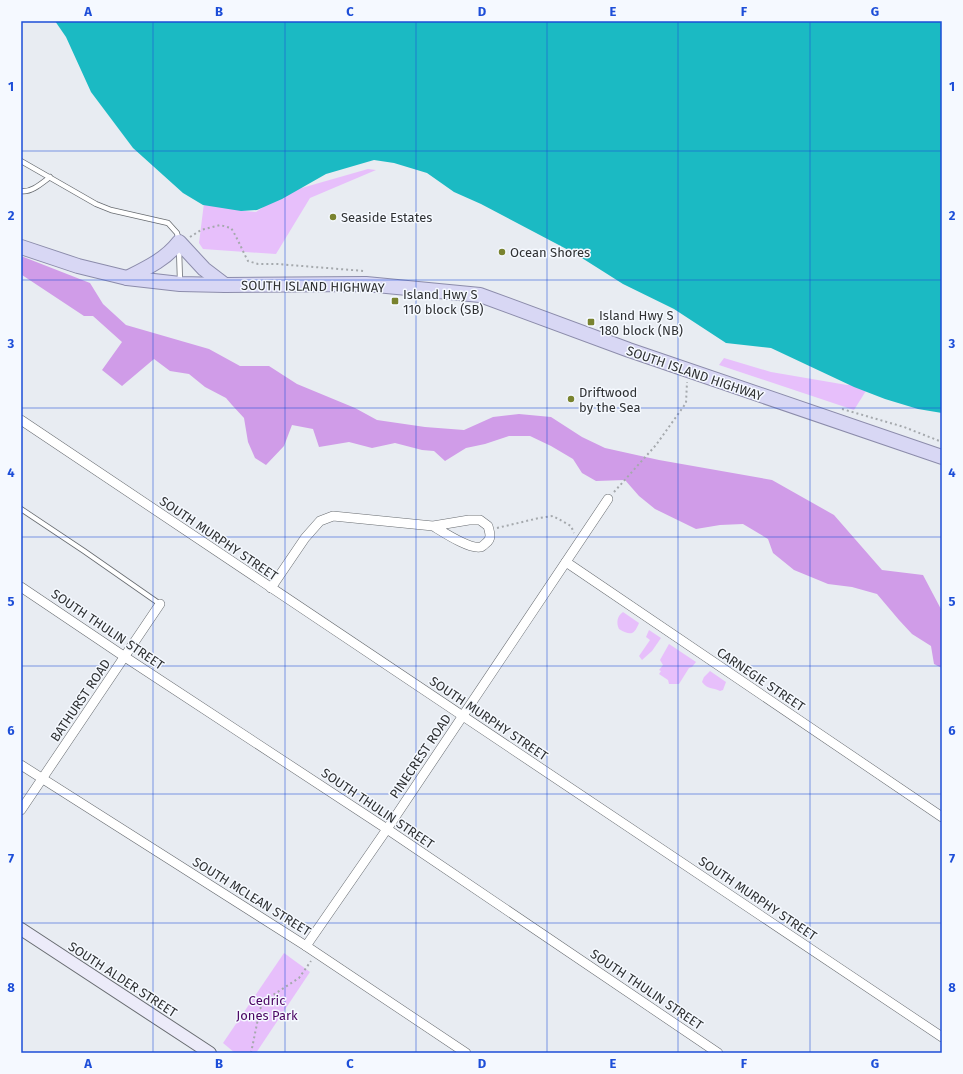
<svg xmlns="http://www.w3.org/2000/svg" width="963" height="1074" viewBox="0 0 963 1074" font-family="'Fira Sans',sans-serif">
<rect width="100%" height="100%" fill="#e8ecf2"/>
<g fill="#e7bffb">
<polygon points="368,169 376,170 310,198 276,254 203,249 199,243 204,203 245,211 256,212 284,193"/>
<polygon points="724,358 771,372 847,385 855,384 869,386 854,410 719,365"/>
<path d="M 623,612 L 639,623 C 634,635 631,636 619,629 C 616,623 617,616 623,612 Z"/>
<polygon points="649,630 661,638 652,651 642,660 639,656 650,640 646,637"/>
<polygon points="669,644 696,662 692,667 689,668 679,684 669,684 668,680 659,674 661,671 659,670 663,665 660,660"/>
<path d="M 710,671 L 726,682 L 723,690 L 720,691 C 712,687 708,690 702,682 L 704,677 Z"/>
<polygon points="284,953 310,972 256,1053 235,1053 223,1043"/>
</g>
<polygon fill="#d09ce8" points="21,256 90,283 103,304 126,325 209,349 240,366 269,366 297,384 355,408 377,420 425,427 464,430 493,417 519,414 551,417 582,437 605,448 659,460 772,480 834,515 882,570 923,575 942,611 942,668 934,664 931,646 912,634 899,620 877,594 852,587 828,584 794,570 773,553 768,539 743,524 720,525 696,529 655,509 639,496 625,480 596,481 582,473 573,459 551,446 530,436 509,436 485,444 466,448 445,461 434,451 422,450 395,443 372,448 349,442 319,447 313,429 292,425 284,446 266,465 255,458 248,442 244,418 232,405 226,398 205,387 189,374 170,371 154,359 122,386 102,370 122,342 93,316 84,316 22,275 21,275"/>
<polygon fill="#1bbac3" points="55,21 942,21 942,413 918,409 885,399 854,387 771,348 726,343 674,309 623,284 574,253 481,204 454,192 427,173 394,163 374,160 326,174 282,199 257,210 241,211 203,205 183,193 133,148 91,92 66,37"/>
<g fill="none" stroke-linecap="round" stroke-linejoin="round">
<g stroke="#686c71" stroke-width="6">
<g id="lane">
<polyline points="21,161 96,204 111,210 168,223 177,233 179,241"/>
<path d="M 21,191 C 31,193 42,183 50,177"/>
<polyline points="179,248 180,282"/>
<polyline points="21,509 84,551 160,604"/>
</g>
</g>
<g stroke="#686c71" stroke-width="10">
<g id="street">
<polyline points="21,420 942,1037"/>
<polyline points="566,562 942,817"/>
<polyline points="21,587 125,657 387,829 718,1053"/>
<path d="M 271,588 L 305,538 L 320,521 L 333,516 L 433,526 L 469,520 L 480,520 L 488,526 C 490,533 492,539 486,543 C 484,545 483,546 481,547 C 470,550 443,532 433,526"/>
<polyline points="21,765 306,946 466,1053"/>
<polyline points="21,810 160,604"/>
<polyline points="306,946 387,829 608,499"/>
</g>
</g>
<g stroke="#686c71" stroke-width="14">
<polyline id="secondary" points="21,929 210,1053"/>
</g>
<g stroke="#8c8cab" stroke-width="16">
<g id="primary">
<polyline points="21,247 78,266 127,278 180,284 225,285 366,284 480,295 629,350 942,457"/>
<path d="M 127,278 C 147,268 166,259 179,242 L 204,269 L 225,285"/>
</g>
</g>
<g stroke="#a5a9ad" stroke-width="2" stroke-dasharray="2 3" stroke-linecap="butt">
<path d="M 190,237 L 201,230 L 220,225 L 231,228 C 238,239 242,250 248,261 L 258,264 L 277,264 L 364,271"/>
<polyline points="842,409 904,427 942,442"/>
<polyline points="614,492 656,445 686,403 687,382"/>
<polyline points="497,528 539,518 553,516 571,526 574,533"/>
<polyline points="251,1053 260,1009 267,999 299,978 311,961"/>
</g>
<use href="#lane" stroke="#fff" stroke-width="4.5"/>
<use href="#street" stroke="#fff" stroke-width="9"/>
<use href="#secondary" stroke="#ecebf9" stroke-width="12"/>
<use href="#primary" stroke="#d8d7f4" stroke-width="14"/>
</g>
<path fill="none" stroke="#1d4ed8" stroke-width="1" stroke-opacity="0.55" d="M 153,21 L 153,1053M 285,21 L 285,1053M 416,21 L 416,1053M 547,21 L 547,1053M 678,21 L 678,1053M 810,21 L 810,1053M 21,151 L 942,151M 21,280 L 942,280M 21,408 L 942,408M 21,537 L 942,537M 21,666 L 942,666M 21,794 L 942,794M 21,923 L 942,923"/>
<g fill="#79832f" stroke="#f5f9ff" stroke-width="1.5">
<circle cx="333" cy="217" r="4"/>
<circle cx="502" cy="252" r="4"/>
<rect x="391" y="297" width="8" height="8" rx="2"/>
<rect x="587" y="318" width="8" height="8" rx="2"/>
<circle cx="571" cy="399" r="4"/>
</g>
<g text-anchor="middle" stroke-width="3" stroke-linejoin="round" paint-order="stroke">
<g font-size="13" fill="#2f3133" stroke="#f5f9ff" text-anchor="start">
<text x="341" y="222">Seaside Estates</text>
<text x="510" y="257">Ocean Shores</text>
<text x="403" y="299">Island Hwy S<tspan x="403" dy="15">110 block (SB)</tspan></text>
<text x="599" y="320">Island Hwy S<tspan x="599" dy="15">180 block (NB)</tspan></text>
<text x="579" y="397">Driftwood<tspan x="579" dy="15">by the Sea</tspan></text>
</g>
<g font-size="13" fill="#2f3133" stroke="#f5f9ff">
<text transform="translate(313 286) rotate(1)" y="5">SOUTH ISLAND HIGHWAY</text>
<text transform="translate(695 373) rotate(19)" y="5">SOUTH ISLAND HIGHWAY</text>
<text transform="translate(219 538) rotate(34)" y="5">SOUTH MURPHY STREET</text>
<text transform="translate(108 629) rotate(34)" y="5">SOUTH THULIN STREET</text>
<text transform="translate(761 679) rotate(34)" y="5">CARNEGIE STREET</text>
<text transform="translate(80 700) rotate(-56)" y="5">BATHURST ROAD</text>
<text transform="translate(489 718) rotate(34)" y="5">SOUTH MURPHY STREET</text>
<text transform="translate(420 756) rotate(-56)" y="5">PINECREST ROAD</text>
<text transform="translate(378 808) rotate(34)" y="5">SOUTH THULIN STREET</text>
<text transform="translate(252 896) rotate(32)" y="5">SOUTH MCLEAN STREET</text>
<text transform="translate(758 898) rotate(34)" y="5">SOUTH MURPHY STREET</text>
<text transform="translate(123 979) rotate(33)" y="5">SOUTH ALDER STREET</text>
<text transform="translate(647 989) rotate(34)" y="5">SOUTH THULIN STREET</text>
</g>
<g font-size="13" fill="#4b0563" stroke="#f5f9ff">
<text x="267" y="1005">Cedric<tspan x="267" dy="15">Jones Park</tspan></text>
</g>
</g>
<rect width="963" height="1074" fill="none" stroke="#f5f9ff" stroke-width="44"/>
<rect x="22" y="22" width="919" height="1030" fill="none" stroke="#1d4ed8" stroke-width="1.5"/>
<g font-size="13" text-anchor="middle" font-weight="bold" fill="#1d4ed8">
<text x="88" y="16">A</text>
<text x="219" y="16">B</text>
<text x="350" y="16">C</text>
<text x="482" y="16">D</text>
<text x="613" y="16">E</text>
<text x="744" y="16">F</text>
<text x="875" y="16">G</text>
<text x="11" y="91">1</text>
<text x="952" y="91">1</text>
<text x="11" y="220">2</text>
<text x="952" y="220">2</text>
<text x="11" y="348">3</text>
<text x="952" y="348">3</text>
<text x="11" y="477">4</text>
<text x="952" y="477">4</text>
<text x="11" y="606">5</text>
<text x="952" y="606">5</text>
<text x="11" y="735">6</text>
<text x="952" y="735">6</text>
<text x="11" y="863">7</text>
<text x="952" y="863">7</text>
<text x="11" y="992">8</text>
<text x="952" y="992">8</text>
<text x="88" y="1068">A</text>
<text x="219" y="1068">B</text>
<text x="350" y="1068">C</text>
<text x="482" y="1068">D</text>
<text x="613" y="1068">E</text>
<text x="744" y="1068">F</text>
<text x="875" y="1068">G</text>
</g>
</svg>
